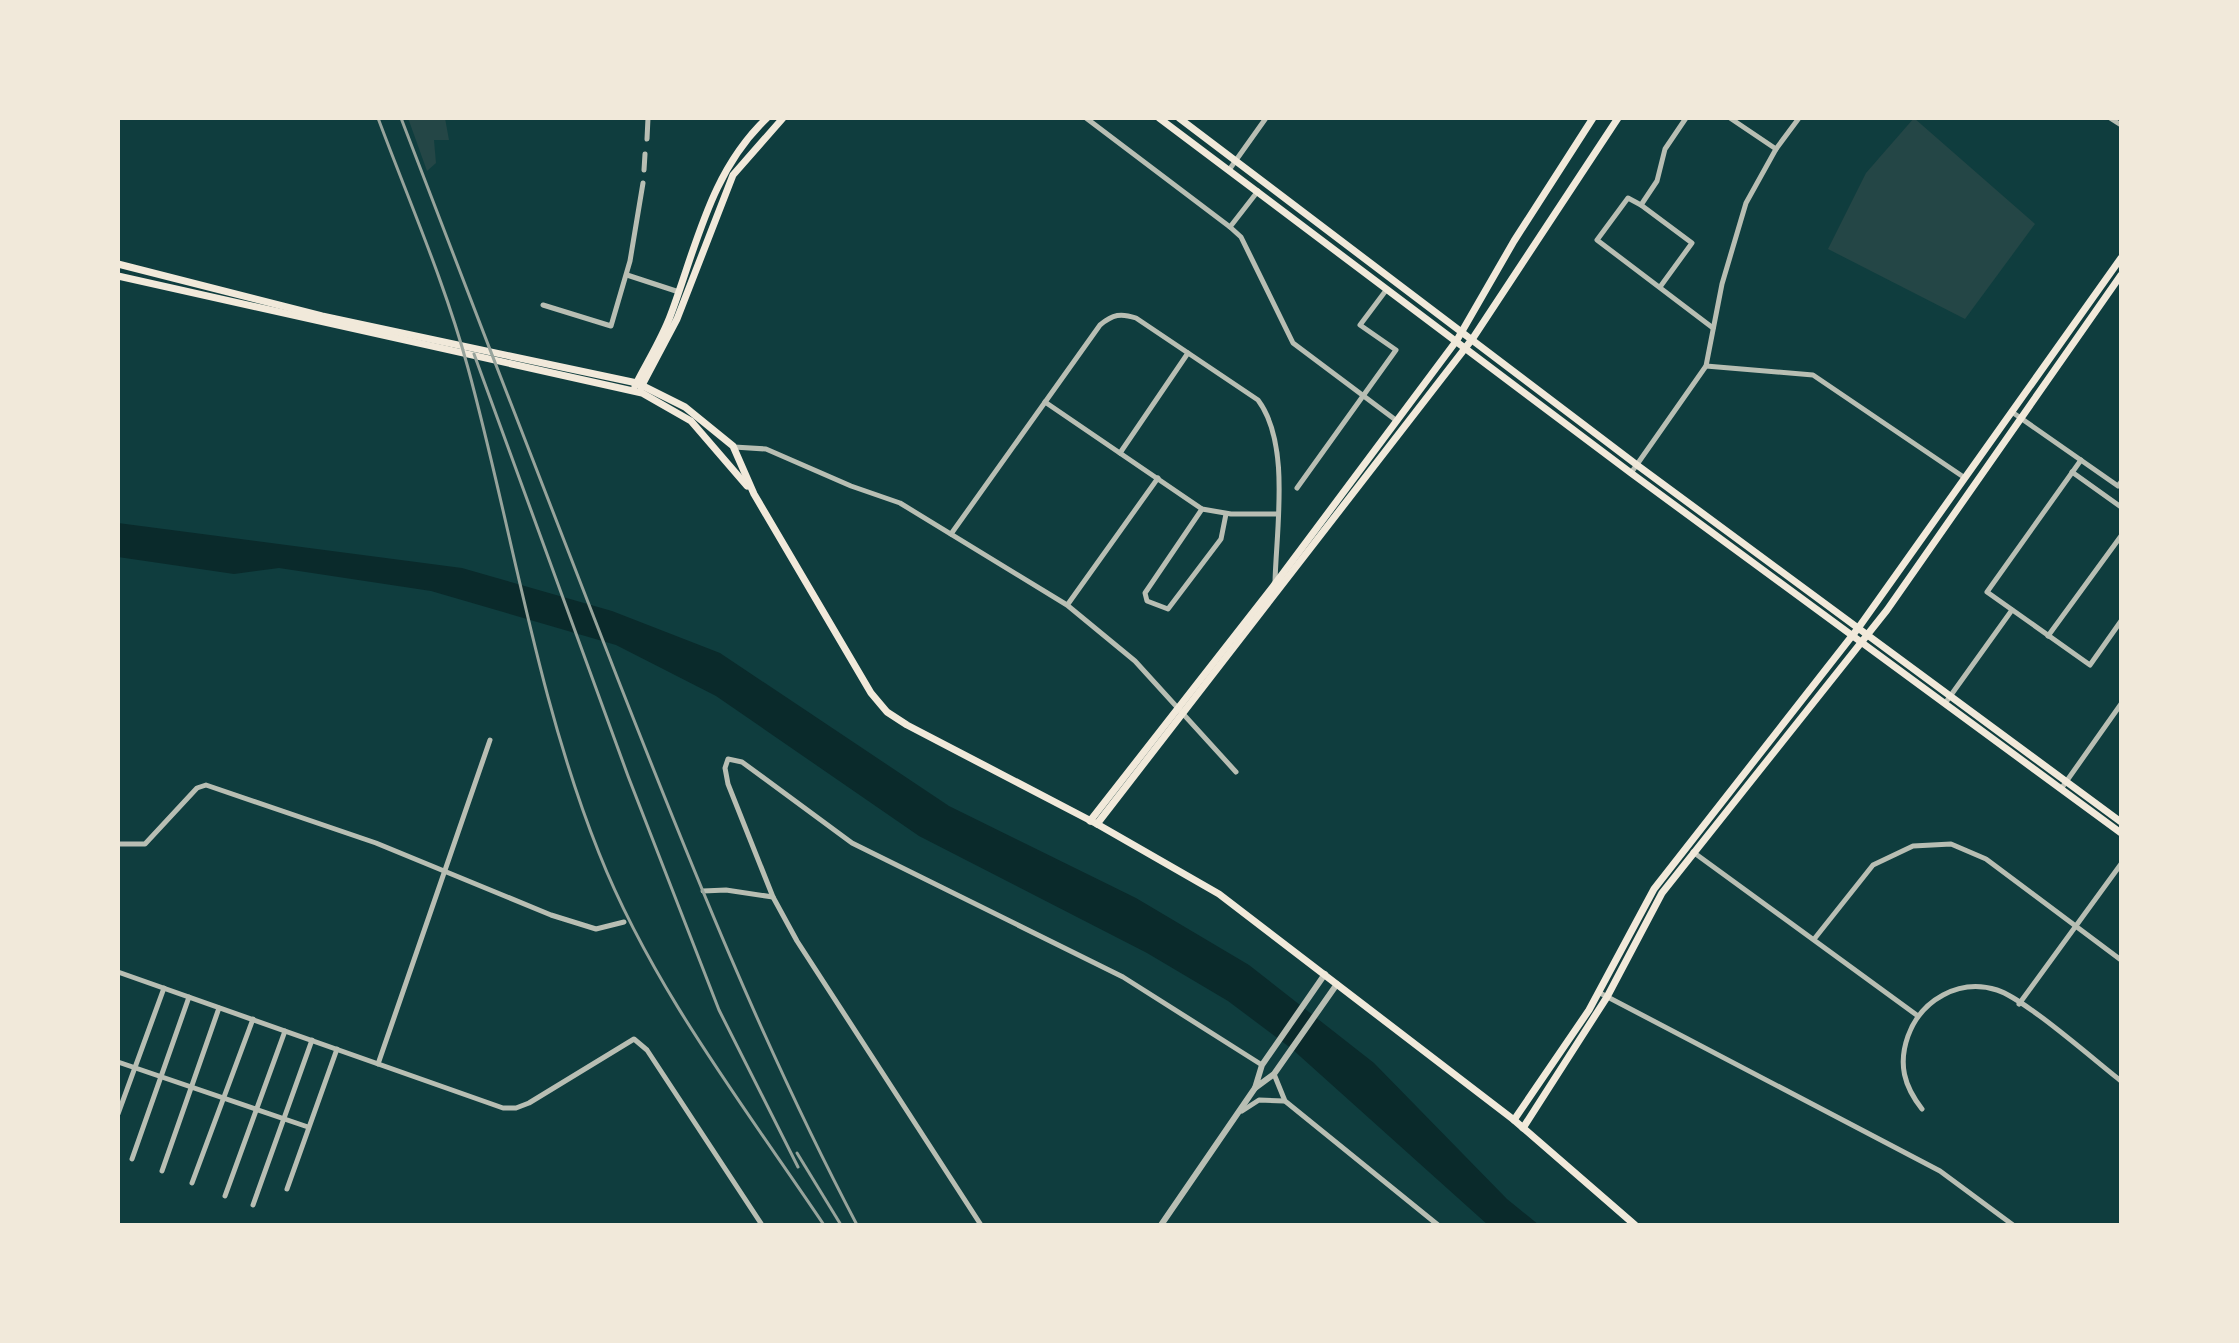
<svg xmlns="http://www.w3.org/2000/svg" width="2239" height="1343" viewBox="0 0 2239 1343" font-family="'PT Sans',sans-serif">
<rect width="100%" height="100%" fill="#0f3d3e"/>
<g fill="#244646">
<polygon points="408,118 445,118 449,140 434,140 436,163 427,171"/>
<polygon points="1914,118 2035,224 1965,319 1828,249 1866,173"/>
</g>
<polygon fill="#0a2a2b" points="118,523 462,568 612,611 720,653 949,806 1136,898 1249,965 1374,1063 1507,1199 1539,1225 1488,1225 1292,1049 1228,1001 1147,953 919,836 716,696 616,645 431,591 279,568 234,574 118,557"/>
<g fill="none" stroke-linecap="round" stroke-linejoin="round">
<g stroke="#b8beb3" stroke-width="5">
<polyline points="1086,118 1230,227"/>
<polyline points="1686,118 1665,149 1657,181 1641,205 1628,198 1597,240 1713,328"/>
<polyline points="1730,118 1776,149"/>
<polyline points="2110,118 2121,125"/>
<polyline points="647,139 648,118"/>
<polyline points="644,170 645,154"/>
<polyline points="1229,170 1266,118"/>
<polyline points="1258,191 1230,227 1241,237 1293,343 1397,421"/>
<polyline points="1641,205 1692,243 1660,287"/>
<polyline points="627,275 679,292"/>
<polyline points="543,305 611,326 630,261 643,183"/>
<polyline points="1706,366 1813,375 1965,478"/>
<polyline points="1045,402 1202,509 1231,514 1277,514"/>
<polyline points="2012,412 2118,486 2121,482"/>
<polyline points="734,447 766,449 851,486 900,503 1067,605 1135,661 1236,772"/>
<polyline points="1120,453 1188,353"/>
<polyline points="2081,460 1987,592 2090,665 2121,621"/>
<polyline points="2072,472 2121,507"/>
<polyline points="1631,473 1706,366 1722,284 1746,203 1776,149 1799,118"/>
<polyline points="1297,488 1396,350 1360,325 1387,289"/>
<polyline points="1202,509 1145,593 1147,601 1168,609 1221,539 1226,514"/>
<path d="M 951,534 L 1100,325 C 1113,314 1121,313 1136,318 L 1258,400 C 1291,444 1276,530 1275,583"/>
<polyline points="1068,604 1158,478"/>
<polyline points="2048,636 2121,536"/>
<polyline points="1946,702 2012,610"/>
<polyline points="2061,789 2121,704"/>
<polyline points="118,844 145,844 197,788 206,785 376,843 551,915 596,929 624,922"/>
<polyline points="1693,852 1918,1016"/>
<polyline points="703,891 726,890 773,897"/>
<polyline points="1815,938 1873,865 1913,846 1951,844 1986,859 2121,960"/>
<polyline points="118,972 503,1108 516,1108 529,1103 634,1039 647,1050 762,1225"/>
<polyline points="1600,993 1940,1171 2013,1225"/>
<polyline points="2019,1004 2121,864"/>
<polyline points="118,1062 308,1127"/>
<polyline points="378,1064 490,740"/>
<polyline points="1274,1074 1285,1101 1438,1225"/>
<path d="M 1922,1109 C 1904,1086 1898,1064 1908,1036 C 1921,1000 1959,978 1997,990 C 2025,999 2094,1060 2121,1081"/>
<polyline points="1242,1111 1259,1100 1284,1101"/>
<polyline points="118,1114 164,988"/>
<polyline points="132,1159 189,997"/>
<polyline points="162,1171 219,1008"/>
<polyline points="192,1183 253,1019"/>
<polyline points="287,1189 337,1049"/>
<polyline points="225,1196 285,1031"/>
<polyline points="253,1205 312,1040"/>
<polyline points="981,1225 797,941 773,897 728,784 725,768 728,759 742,762 852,843 1123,977 1262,1065"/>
</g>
<g stroke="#b8beb3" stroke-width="6">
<polyline points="1325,974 1262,1065 1255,1088 1274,1074 1337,984"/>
<polyline points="1161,1225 1255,1088"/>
</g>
<g stroke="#f1e9da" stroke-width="7">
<polyline points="1159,118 1631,473 2121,833"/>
<polyline points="1179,118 1637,465 2121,822"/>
<polyline points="118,264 322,316 637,383 685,407 733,446 754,494 871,693 887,712 907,725 1097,824 1219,894 1514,1120 1635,1225"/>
<polyline points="118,276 642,393 691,421 747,486"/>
<path d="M 635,386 C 647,362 662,339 671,314 C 697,244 711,171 767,118"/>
<polyline points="641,387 677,319 733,175 783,118"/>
<polyline points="1090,821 1275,584 1457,340 1514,241 1593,118"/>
<polyline points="1097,824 1473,338 1618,118"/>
<polyline points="1514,1120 1589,1010 1654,889 1859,627 2121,258"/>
<polyline points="1523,1128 1607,997 1662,893 1887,610 2121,275"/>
</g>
<g stroke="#97a49c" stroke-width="3">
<path d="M 378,118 C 409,201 445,283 468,368 C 512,529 537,698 599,853 C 652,987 744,1106 824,1225"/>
<path d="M 401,118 C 473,306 546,495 619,682 C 692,868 764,1048 857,1225"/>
<polyline points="474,354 628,776 719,1010 798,1167"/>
<polyline points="797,1153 841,1225"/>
</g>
</g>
<rect width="2239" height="1343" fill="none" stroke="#f1e9da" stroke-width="240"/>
</svg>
